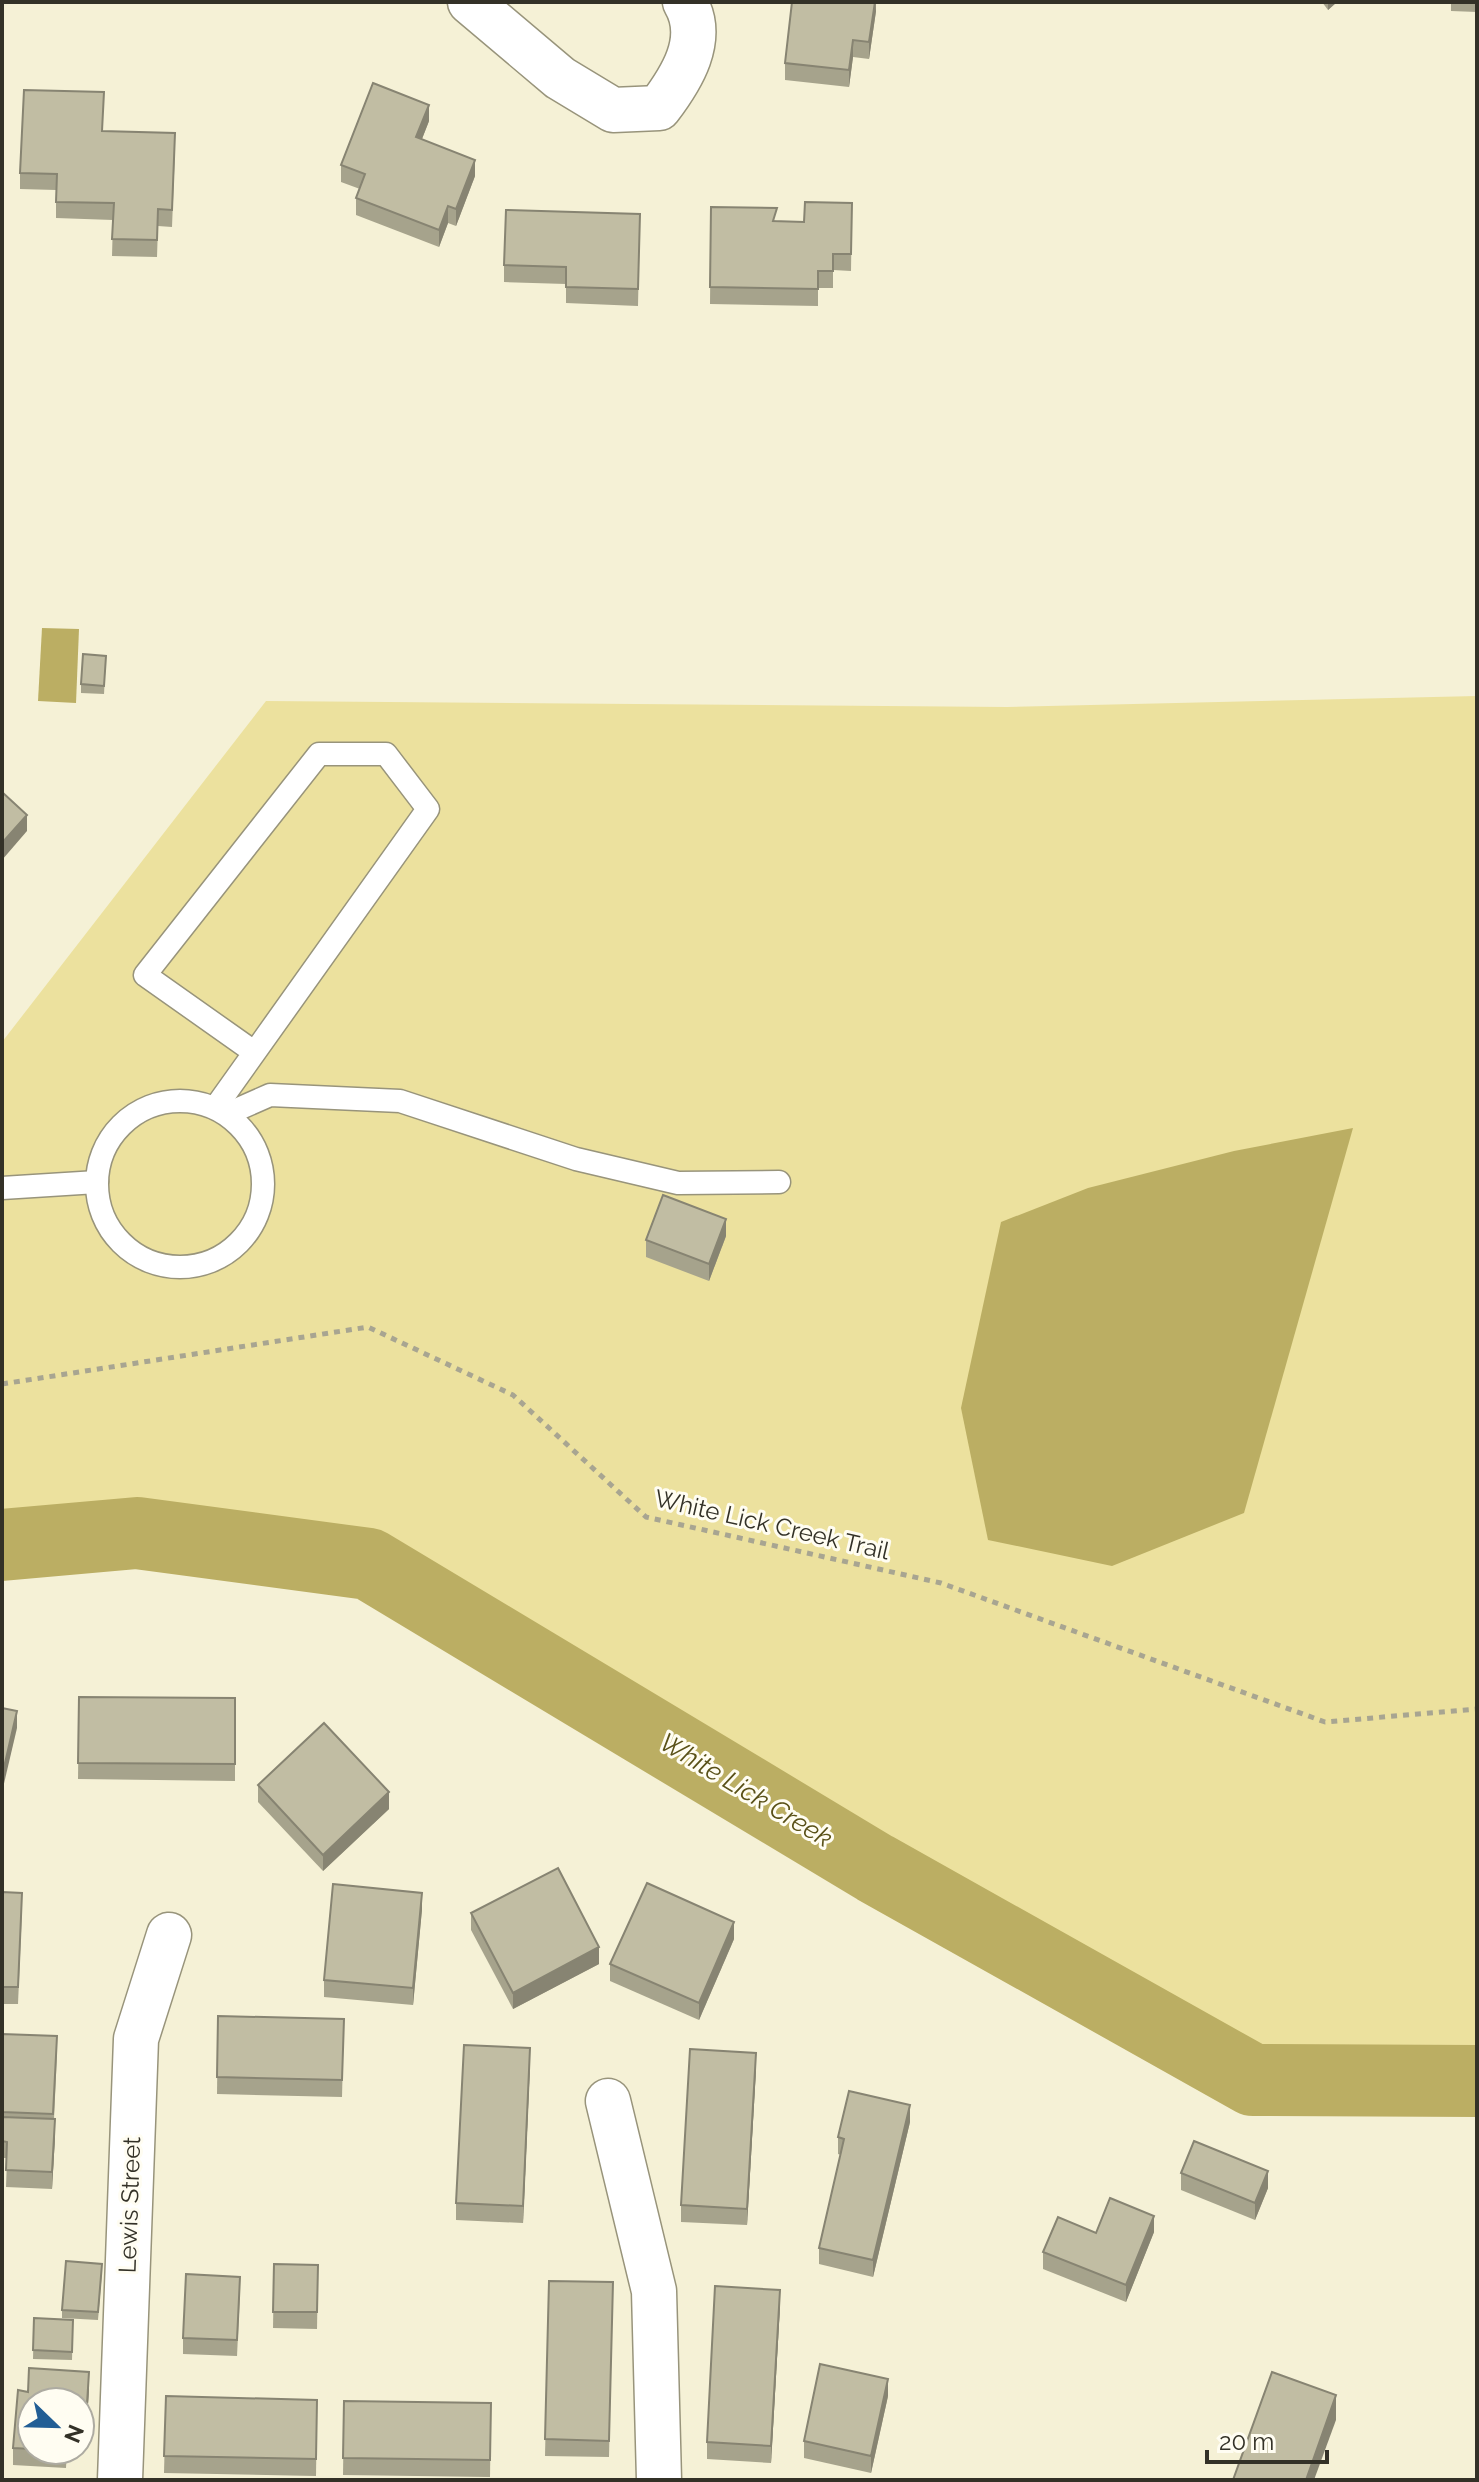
<svg xmlns="http://www.w3.org/2000/svg" width="1479" height="2482" viewBox="0 0 1479 2482" font-family="Raleway,sans-serif">
<rect width="100%" height="100%" fill="#f5f1d6"/>
<polygon fill="#ece19e" points="1477,696 1477,2081 1253,2080 875,1868 369,1564 137,1533 2,1545 2,1042 266,701 1007,707"/>
<g fill="#bbae63">
<polygon points="42,628 79,629 76,703 38,701"/>
<polygon points="1353,1128 1244,1513 1112,1566 988,1540 961,1408 1001,1222 1088,1188 1234,1151"/>
</g>
<g fill="none" stroke-linecap="round" stroke-linejoin="round">
<polyline stroke="#bbae63" stroke-width="72" points="2,1545 137,1533 369,1564 875,1868 1253,2080 1477,2081"/>
<g stroke="#98947b" stroke-width="25">
<g id="service">
<circle cx="180" cy="1184" r="83"/>
<polyline points="215,1108 428,809 386,754 319,754 145,975 254,1052"/>
<polyline points="227,1114 270,1095 400,1101 576,1159 678,1183 779,1182"/>
<polyline points="2,1188 97,1182"/>
</g>
</g>
<g stroke="#98947b" stroke-width="47">
<g id="minor">
<path d="M 470,2 L 560,78 L 613,110 L 659,108 C 681,79 707,39 685,2"/>
<polyline points="608,2101 654,2291 659,2480"/>
<polyline points="120,2480 136,2039 169,1935"/>
</g>
</g>
<polyline stroke="#a8a591" stroke-width="5" stroke-dasharray="6 6" stroke-linecap="butt" points="2,1384 368,1327 513,1395 646,1517 941,1583 1325,1722 1477,1709"/>
<use href="#service" stroke="#fff" stroke-width="22"/>
<use href="#minor" stroke="#fff" stroke-width="44"/>
</g>
<g fill="#a6a38c">
<polygon points="876,2 876,11 869,59 853,57 849,87 785,80 785,63"/>
<polygon points="1322,2 1337,2 1328,10"/>
<polygon points="1451,2 1477,2 1477,12 1451,11"/>
<polygon points="429,121 422,139 475,176 456,226 448,223 439,247 356,215 356,198 360,189 341,182 341,165"/>
<polygon points="103,131 175,150 172,227 158,226 157,257 112,256 113,220 56,218 56,190 20,189 20,173"/>
<polygon points="852,203 851,271 833,270 833,288 818,288 818,306 710,304 711,207 777,221 804,222"/>
<polygon points="640,214 638,306 566,303 566,284 504,282 504,265"/>
<polygon points="106,656 104,694 81,693 81,684"/>
<polygon points="726,1236 709,1281 646,1257 646,1240"/>
<polygon points="79,1697 235,1698 235,1781 78,1779"/>
<polygon points="258,1785 389,1809 323,1871 258,1802"/>
<polygon points="2,1892 22,1910 18,2004 2,2004"/>
<polygon points="422,1909 413,2005 324,1997 324,1980"/>
<polygon points="471,1913 599,1964 513,2009 471,1930"/>
<polygon points="734,1939 699,2020 610,1981 610,1964"/>
<polygon points="218,2016 344,2019 342,2097 217,2094"/>
<polygon points="2,2034 57,2053 54,2119 55,2136 52,2189 6,2187 7,2158 2,2158"/>
<polygon points="530,2064 523,2223 456,2220 456,2203"/>
<polygon points="756,2069 747,2225 681,2222 681,2205"/>
<polygon points="910,2122 873,2277 819,2264 819,2248 841,2155 838,2154 838,2137"/>
<polygon points="1181,2173 1268,2188 1255,2220 1181,2190"/>
<polygon points="1154,2232 1126,2302 1043,2269 1043,2252 1096,2233"/>
<polygon points="274,2264 318,2265 317,2329 273,2328"/>
<polygon points="102,2272 98,2320 62,2318 62,2310"/>
<polygon points="549,2281 613,2282 609,2457 545,2456"/>
<polygon points="240,2293 237,2356 183,2354 183,2338"/>
<polygon points="780,2306 771,2463 707,2459 707,2442"/>
<polygon points="34,2318 73,2320 72,2360 33,2359"/>
<polygon points="89,2388 87,2421 80,2421 80,2402 32,2402 32,2450 67,2450 66,2468 13,2465 13,2448 28,2392"/>
<polygon points="166,2396 317,2400 316,2476 164,2473"/>
<polygon points="888,2396 871,2473 804,2458 804,2441"/>
<polygon points="344,2401 491,2403 490,2477 343,2475"/>
</g>
<g fill="#878472">
<polygon points="875,2 876,11 869,59 869,42"/>
<polygon points="1328,2 1337,2 1328,10"/>
<polygon points="853,40 853,57 849,87 849,70"/>
<polygon points="429,105 429,121 416,154 416,137"/>
<polygon points="475,160 475,176 456,226 456,209"/>
<polygon points="448,206 448,223 439,247 439,230"/>
<polygon points="27,815 27,831 2,860 2,843"/>
<polygon points="726,1219 726,1236 709,1281 709,1264"/>
<polygon points="17,1711 17,1728 2,1792 2,1776"/>
<polygon points="389,1792 389,1809 323,1871 323,1855"/>
<polygon points="422,1893 422,1909 413,2005 413,1988"/>
<polygon points="734,1922 734,1939 699,2020 699,2003"/>
<polygon points="599,1947 599,1964 513,2009 513,1993"/>
<polygon points="530,2048 530,2064 523,2223 523,2206"/>
<polygon points="756,2053 756,2069 747,2225 747,2209"/>
<polygon points="910,2105 910,2122 873,2277 873,2260"/>
<polygon points="55,2119 55,2136 52,2189 52,2172"/>
<polygon points="1268,2171 1268,2188 1255,2220 1255,2203"/>
<polygon points="1154,2216 1154,2232 1126,2302 1126,2285"/>
<polygon points="780,2290 780,2306 771,2463 771,2446"/>
<polygon points="89,2372 89,2388 87,2421 87,2404"/>
<polygon points="888,2379 888,2396 871,2473 871,2456"/>
<polygon points="1336,2395 1336,2420 1314,2480 1306,2480"/>
</g>
<g fill="#c1bda3" stroke="#878472" stroke-width="2">
<polygon points="792,2 875,2 869,42 853,40 849,70 785,63"/>
<polygon points="373,83 429,105 416,137 475,160 456,209 448,206 439,230 356,198 365,174 341,165"/>
<polygon points="24,90 104,92 102,131 175,133 172,210 158,209 157,240 112,239 114,203 56,202 57,174 20,173"/>
<polygon points="805,202 852,203 851,254 833,254 833,271 818,271 818,289 710,287 711,207 777,208 773,221 804,222"/>
<polygon points="506,210 640,214 638,289 566,287 566,267 504,265"/>
<polygon points="83,654 106,656 104,686 81,684"/>
<polygon points="2,792 27,815 2,843"/>
<polygon points="663,1195 726,1219 709,1264 646,1240"/>
<polygon points="79,1697 235,1698 235,1764 78,1763"/>
<polygon points="2,1708 17,1711 2,1776"/>
<polygon points="324,1723 389,1792 323,1855 258,1785"/>
<polygon points="558,1868 599,1947 513,1993 471,1913"/>
<polygon points="647,1883 734,1922 699,2003 610,1964"/>
<polygon points="333,1884 422,1893 413,1988 324,1980"/>
<polygon points="2,1892 22,1893 18,1987 2,1987"/>
<polygon points="218,2016 344,2019 342,2080 217,2077"/>
<polygon points="2,2034 57,2036 53,2114 2,2112"/>
<polygon points="464,2045 530,2048 523,2206 456,2203"/>
<polygon points="690,2049 756,2053 747,2209 681,2205"/>
<polygon points="849,2091 910,2105 873,2260 819,2248 844,2139 838,2137"/>
<polygon points="2,2117 55,2119 52,2172 6,2170 7,2142 2,2141"/>
<polygon points="1194,2141 1268,2171 1255,2203 1181,2173"/>
<polygon points="1110,2198 1154,2216 1126,2285 1043,2252 1058,2217 1096,2233"/>
<polygon points="66,2261 102,2264 98,2312 62,2310"/>
<polygon points="274,2264 318,2265 317,2312 273,2312"/>
<polygon points="186,2274 240,2277 237,2340 183,2338"/>
<polygon points="549,2281 613,2282 609,2441 545,2439"/>
<polygon points="715,2286 780,2290 771,2446 707,2442"/>
<polygon points="34,2318 73,2320 72,2352 33,2350"/>
<polygon points="820,2364 888,2379 871,2456 804,2441"/>
<polygon points="29,2368 89,2372 87,2404 80,2404 80,2402 32,2402 32,2449 13,2448 18,2390 28,2392"/>
<polygon points="1272,2372 1336,2395 1306,2480 1233,2480"/>
<polygon points="166,2396 317,2400 316,2459 164,2456"/>
<polygon points="344,2401 491,2403 490,2460 343,2458"/>
</g>
<g text-anchor="middle" stroke-width="6" stroke-linejoin="round" paint-order="stroke">
<g font-size="24" fill="#333127" stroke="#fffdf2">
<text transform="translate(772 1525) rotate(13)" y="8">White Lick Creek Trail</text>
<text transform="translate(130 2205) rotate(-88)" y="8">Lewis Street</text>
</g>
<g font-size="26" font-style="italic" fill="#5a5118" stroke="#fffdf2">
<text transform="translate(746 1790) rotate(31)" y="9">White Lick Creek</text>
</g>
</g>
<rect width="1479" height="2482" fill="none" stroke="#333127" stroke-width="8"/>
<g transform="translate(56 2426) rotate(113)"><circle r="38" fill="#fffdf2" stroke="#adaba1" stroke-width="2"/>
<path d="M0-6L14 30L0 20L-14 30Z" fill="#225e95"/>
<text y="-12" font-size="22" font-weight="bold" text-anchor="middle" fill="#333127">N</text>
</g>
<path d="M1207 2450v12h120v-12" fill="none" stroke="#333127" stroke-width="4"/>
<text x="1219" y="2450" font-size="24" fill="#333127" stroke="#fffdf2" stroke-width="6" paint-order="stroke">20 m</text>
</svg>
